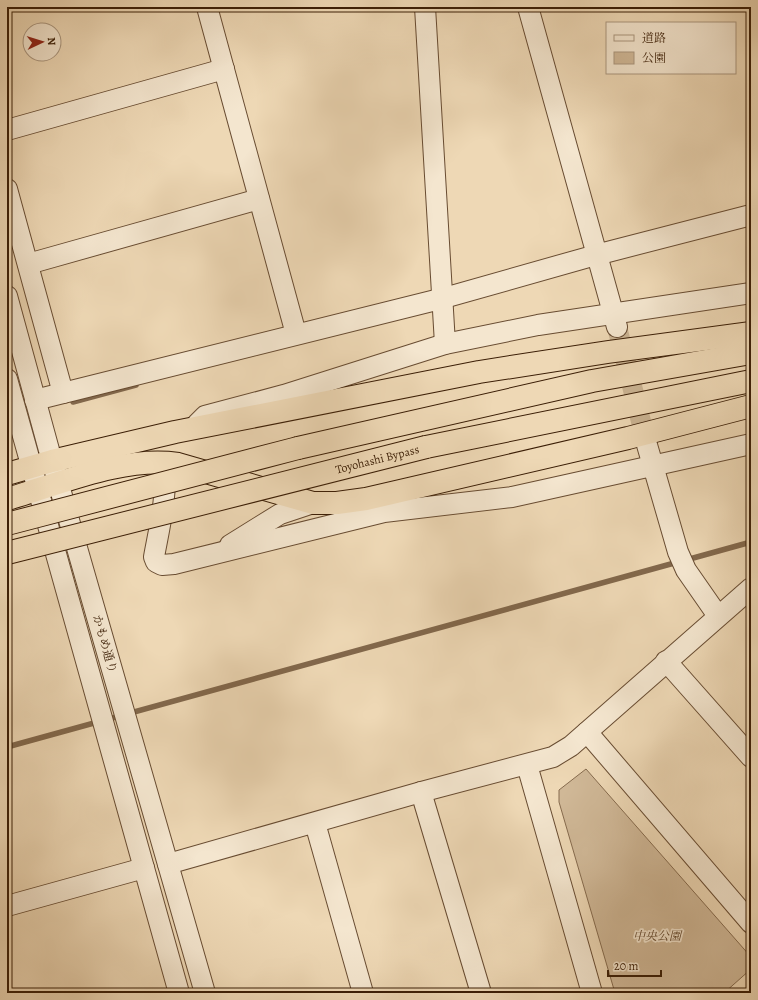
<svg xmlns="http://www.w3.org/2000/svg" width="758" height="1000" viewBox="0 0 758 1000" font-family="Alegreya,'Noto Serif JP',serif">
<rect width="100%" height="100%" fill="#eed8b5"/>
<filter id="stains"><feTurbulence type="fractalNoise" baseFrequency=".005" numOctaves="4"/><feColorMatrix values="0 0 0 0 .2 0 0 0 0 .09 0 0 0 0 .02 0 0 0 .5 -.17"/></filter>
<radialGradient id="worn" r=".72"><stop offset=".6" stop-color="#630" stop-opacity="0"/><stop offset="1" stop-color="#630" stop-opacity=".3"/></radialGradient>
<polygon fill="#d0b897" stroke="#866b4e" points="586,769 751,957 751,969 724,993 615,993 559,802 559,790"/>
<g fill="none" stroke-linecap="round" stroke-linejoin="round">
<g stroke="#82684c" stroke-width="5.5">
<polyline points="73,402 136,385"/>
<polyline points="686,560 751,542"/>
<polyline points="7,747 678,562"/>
</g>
<polyline stroke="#cab392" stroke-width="20" stroke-dasharray="20 10" stroke-linecap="butt" points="617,327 647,445"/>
<g stroke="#684c32" stroke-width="22">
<g id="minor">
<polyline points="207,7 296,334"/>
<polyline points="425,7 445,344"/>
<polyline points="528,7 617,327"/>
<polyline points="7,130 224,69"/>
<polyline points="7,189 63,393"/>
<polyline points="28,264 259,199"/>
<polyline points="7,296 52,461 205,993"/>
<polyline points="7,379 179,993"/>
<polyline points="35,400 444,298 596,255 751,215"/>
<polyline points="197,424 205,416 284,395 445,344 538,325 751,293"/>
<polyline points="647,445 678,552 686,570 718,616"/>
<path d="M 163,468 C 169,489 158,534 154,557 L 156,562 L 162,565 L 174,564 L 384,512 L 512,497 L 751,444"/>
<polyline points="230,545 280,514 313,503"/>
<polyline points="666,661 751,757"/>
<polyline points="587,732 751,923"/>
<polyline points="527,765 592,993"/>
<polyline points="421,792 481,993"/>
<polyline points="315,823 363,993"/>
<polyline points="168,864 421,792 553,757 571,746 751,588"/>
<polyline points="7,906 144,868"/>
</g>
</g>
<g stroke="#3b1e06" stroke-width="24">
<g id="highway">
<polyline points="426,447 751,381"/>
<polyline points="298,448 592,381 751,353"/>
<polyline points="7,474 52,461 175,432 479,372 608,352 751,333"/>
<path d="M 7,499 C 60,484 122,456 178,464 L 313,503 L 337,503 L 366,499 L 628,438 L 751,406"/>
</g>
</g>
<use href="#minor" stroke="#f4e6cf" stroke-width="20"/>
<use href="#highway" stroke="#eed8b5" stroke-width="22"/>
<g stroke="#3b1e06" stroke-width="24" stroke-linecap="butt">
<g id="highway-bridge">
<polyline points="7,524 298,448"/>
<path id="s1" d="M 7,553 L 426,447"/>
</g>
</g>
<use href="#highway-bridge" stroke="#eed8b5" stroke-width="22"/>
</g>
<g text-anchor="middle" stroke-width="3.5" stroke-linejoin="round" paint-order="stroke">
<g font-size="12" fill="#3b1e06" stroke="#f4e6cf">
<text dy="4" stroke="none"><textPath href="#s1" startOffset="382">Toyohashi Bypass</textPath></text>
<text transform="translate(105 644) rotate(74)" y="4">かもめ通り</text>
</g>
<g font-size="12" font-style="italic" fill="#60442a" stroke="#f4e6cf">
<text x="657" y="940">中央公園</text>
</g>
</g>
<rect width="758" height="1000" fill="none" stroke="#eed8b5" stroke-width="24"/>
<rect x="8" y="8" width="742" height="984" fill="none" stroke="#3b1e06" stroke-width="2"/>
<rect x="12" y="12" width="734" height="976" fill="none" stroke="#3b1e06"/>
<rect x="606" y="22" width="130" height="52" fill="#f4e6cf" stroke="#aa967f"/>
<rect x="614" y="35" width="20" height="6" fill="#f4e6cf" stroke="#aa967f"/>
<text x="642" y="42" font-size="12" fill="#3b1e06">道路</text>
<rect x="614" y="52" width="20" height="12" fill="#d0b897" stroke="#aa967f"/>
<text x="642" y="62" font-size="12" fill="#3b1e06">公園</text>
<g transform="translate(42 42) rotate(86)"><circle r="19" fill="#f4e6cf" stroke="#aa967f"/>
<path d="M0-3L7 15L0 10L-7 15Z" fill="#8f2418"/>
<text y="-6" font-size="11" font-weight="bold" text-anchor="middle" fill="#3b1e06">N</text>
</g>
<path d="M608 970v6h53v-6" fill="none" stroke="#3b1e06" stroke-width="2"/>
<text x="614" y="970" font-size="12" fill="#3b1e06" stroke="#f4e6cf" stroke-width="3" paint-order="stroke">20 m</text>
<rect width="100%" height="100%" filter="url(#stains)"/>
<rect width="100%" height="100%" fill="url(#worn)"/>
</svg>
